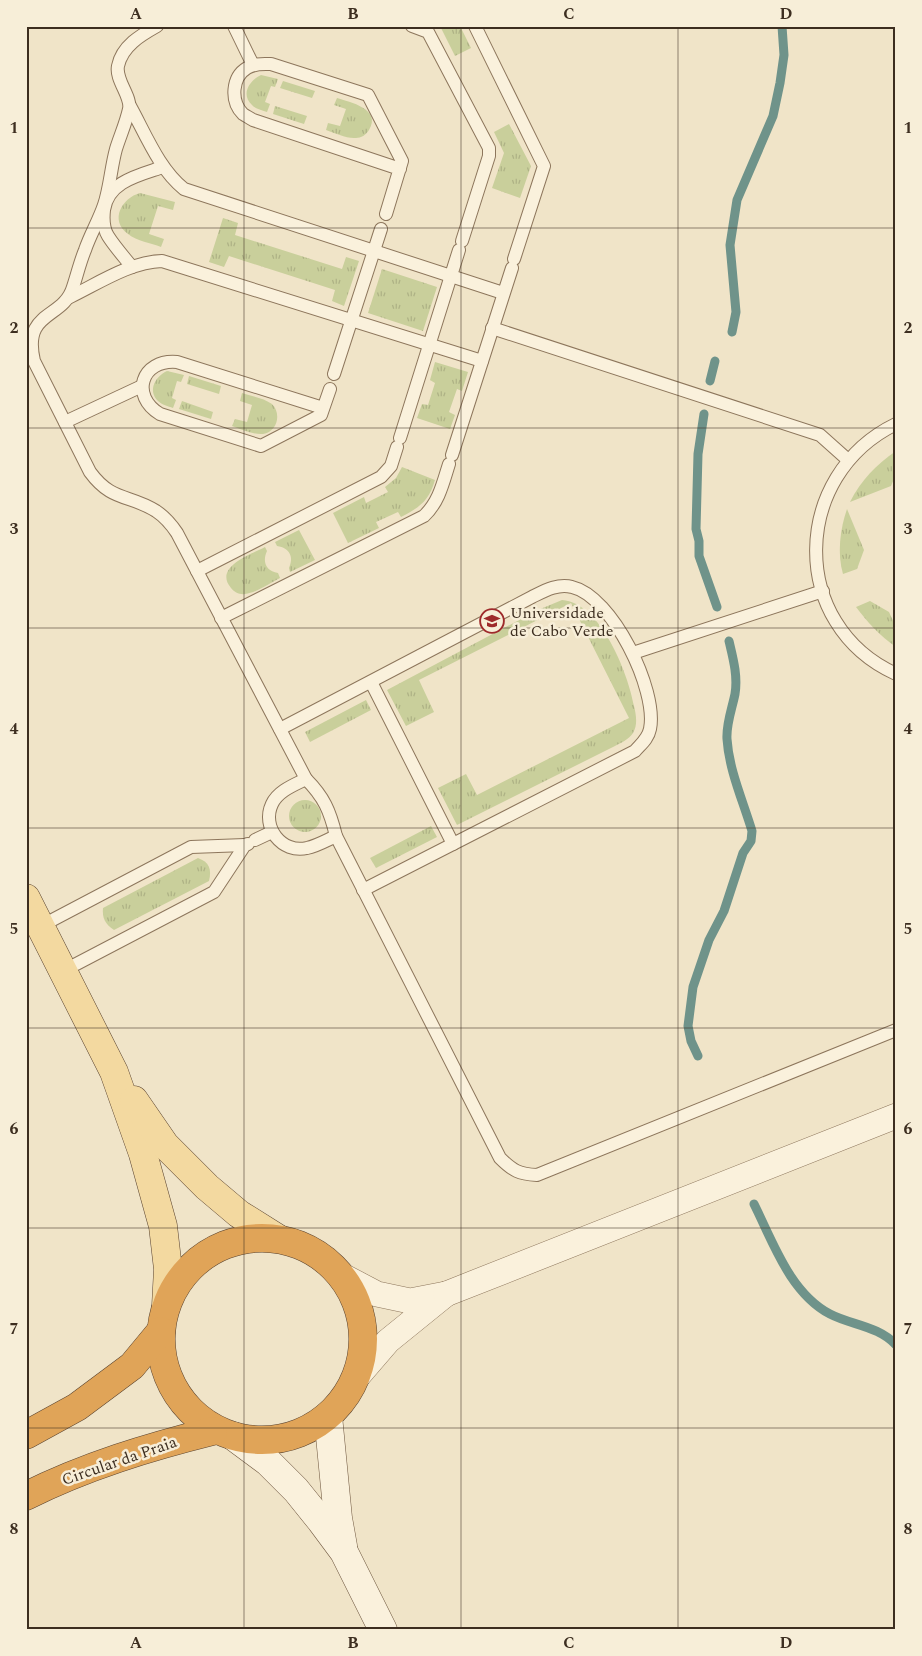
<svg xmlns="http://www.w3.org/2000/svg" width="922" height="1656" viewBox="0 0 922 1656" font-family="Spectral,serif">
<defs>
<pattern id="grass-tufts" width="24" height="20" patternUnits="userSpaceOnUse" patternTransform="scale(1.25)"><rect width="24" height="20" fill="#c9cf9b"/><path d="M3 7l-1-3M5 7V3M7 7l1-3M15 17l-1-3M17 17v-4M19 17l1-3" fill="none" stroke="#aeb285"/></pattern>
</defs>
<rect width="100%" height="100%" fill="#f0e4c8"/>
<g fill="url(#grass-tufts)">
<polygon points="440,26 460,26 471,48 455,56"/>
<path d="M 261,75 L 278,79 L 275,87 L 271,86 L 265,102 L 270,104 L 267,112 C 262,110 255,109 252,105 C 240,94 250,80 261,75 Z"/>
<polygon points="283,81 315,91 312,98 280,88"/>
<path d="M 337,98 C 350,102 382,109 369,130 C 366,135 361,138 356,138 C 347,139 335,133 326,130 L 328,123 L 340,126 L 346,109 L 334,105 Z"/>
<polygon points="275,106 307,116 304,124 273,114"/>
<polygon points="509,124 531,166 520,198 492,188 504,153 494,132"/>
<path d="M 140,193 L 175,202 L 173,210 L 158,206 L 149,234 L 164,239 L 161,247 C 151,243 137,241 128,234 C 109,220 122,198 140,193 Z"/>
<polygon points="223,218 238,223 235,235 342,269 346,257 359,261 344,306 332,301 335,290 229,256 224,267 209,262"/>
<polygon points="382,269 437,287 423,331 368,313"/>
<polygon points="435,362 468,372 462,391 457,389 449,412 455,415 450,429 417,418 422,404 428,405 435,383 430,380"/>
<path d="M 167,371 L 184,375 L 181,382 L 177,381 L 172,398 L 176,400 L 173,408 C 168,406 162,405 158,401 C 147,390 156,376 167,371 Z"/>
<polygon points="189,376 221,386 219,394 187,384"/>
<path d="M 242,393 C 251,396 264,398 272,404 C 282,414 277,432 263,434 C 253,435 241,429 232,426 L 235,419 L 247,422 L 252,405 L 240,401 Z"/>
<polygon points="182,401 213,412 211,419 179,409"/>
<path d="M 896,451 L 896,474 L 891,486 L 850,502 C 861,480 876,465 896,451 Z"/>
<path d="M 402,467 L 435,480 C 429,501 420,507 401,517 L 398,512 L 376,522 L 379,528 L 348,543 L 333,513 L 364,497 L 366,503 L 388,492 L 385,487 L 396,478 Z"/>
<path d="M 847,509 L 864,550 L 857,569 L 843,574 C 837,554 840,529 847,509 Z"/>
<path d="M 299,530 L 315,560 L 290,572 L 289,568 C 294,557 290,548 277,546 L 275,542 Z"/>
<path d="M 265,547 L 267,551 C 262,562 266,571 278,573 L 280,578 C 270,583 256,593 245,594 C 240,595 234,592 231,588 C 213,567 252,554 265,547 Z"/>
<path d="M 562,600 C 601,603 628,673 634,706 C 636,714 638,725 633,733 C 629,739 621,743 615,746 L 457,825 L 438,788 L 466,774 L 477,795 L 629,718 L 571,603 L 419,680 L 434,712 L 406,726 L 387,690 L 538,610 Z"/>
<path d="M 870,601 L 889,612 L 896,627 L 896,647 C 879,635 868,623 856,607 Z"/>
<polygon points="366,700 371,710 310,742 305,732"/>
<circle cx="305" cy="816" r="16"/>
<polygon points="431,826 437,837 376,868 370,858"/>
<path d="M 198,858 C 209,862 212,869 209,881 L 114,930 C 105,924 102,918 103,908 Z"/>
</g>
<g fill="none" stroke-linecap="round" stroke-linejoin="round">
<g stroke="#6f938a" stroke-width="9">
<polyline points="732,332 736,312 730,245 737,200 773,116 780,83 784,55 782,26"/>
<polyline points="710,381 715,361"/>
<polyline points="704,414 698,454 696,529 699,541 699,556 717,607"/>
<path d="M 698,1056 L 691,1041 L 688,1026 L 693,987 L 709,940 L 724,911 L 743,853 L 751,841 L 752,831 C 743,801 729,770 727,739 C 726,724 732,709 735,694 C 738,676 733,658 729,641"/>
<path d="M 754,1204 C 773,1242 790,1293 830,1314 C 851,1325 879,1326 896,1345"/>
</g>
<g stroke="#8d765c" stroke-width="14">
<g id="lane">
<path d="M 157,26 C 141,35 122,46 118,66 C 115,80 132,97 129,109 C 126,123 120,136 116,149 C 111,167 110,187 104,205 C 99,220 90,235 85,250 C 80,262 77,275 73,287 C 63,320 22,310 34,361 L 90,472 C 112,502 129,494 156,511 C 165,517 171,524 177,533 L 306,779 C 324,797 330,811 336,836 L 500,1158 C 513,1171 519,1174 537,1175 L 896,1030"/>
<polyline points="234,26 253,65"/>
<polyline points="412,26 428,32 489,148 489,156 462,241"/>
<polyline points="475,26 544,166 514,259"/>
<path d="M 130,106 C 146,135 159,169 184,189 L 503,293"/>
<path d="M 386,214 L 402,161 L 368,95 L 271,64 C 263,64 255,63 247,68 C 232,77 230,101 243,114 C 246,116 250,118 253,120 L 400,169"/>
<path d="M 132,267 C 124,257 115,247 108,236 C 103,228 103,219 104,210 C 108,181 140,175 163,167"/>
<path d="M 70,297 C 99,283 130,262 162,261 L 482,361"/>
<polyline points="492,328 820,435 848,460"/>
<polyline points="334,374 381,229"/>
<path d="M 323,408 L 177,362 C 141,359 130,396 160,414 L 261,446 L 321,415 L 330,389"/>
<polyline points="65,422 142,386"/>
<path d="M 896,424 C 791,475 788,625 896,674"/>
<polyline points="400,438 459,250"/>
<polyline points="452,455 512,268"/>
<polyline points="197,571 381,477 391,466 397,447"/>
<path d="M 221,618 L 424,516 C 439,502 443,483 449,464"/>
<polyline points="633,653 823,591"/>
<polyline points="371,682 453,844"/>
<path d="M 280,729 L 532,597 C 544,591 558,583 572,587 C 612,596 658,690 650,729 C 648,739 641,744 635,751 L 363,890"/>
<path d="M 306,779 C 294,785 278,791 272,804 C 261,827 282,854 307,848 C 317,846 327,840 336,836"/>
<polyline points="255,840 272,832"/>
<polyline points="41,926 191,847 245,845"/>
<polyline points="63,971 214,892 245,845 248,844"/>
</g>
</g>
<g stroke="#8d765c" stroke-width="26">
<g id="street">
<polyline points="339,1274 377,1294 410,1301 446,1294 388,1341 357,1377"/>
<polyline points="446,1294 896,1116"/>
</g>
</g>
<g stroke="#6f573f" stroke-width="29">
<g id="secondary">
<polyline points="328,1416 338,1518 343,1546"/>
<polyline points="233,1436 268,1462 296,1490 321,1521 344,1552 383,1630"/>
</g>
</g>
<g stroke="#5b4430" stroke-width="29">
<g id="primary">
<polyline points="26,898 114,1072 143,1154 163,1226 168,1269 166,1306"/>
<polyline points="134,1100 165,1145 207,1187 239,1214 279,1239"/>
</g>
</g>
<g stroke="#5b4430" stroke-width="29">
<g id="highway">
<circle cx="262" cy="1339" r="101"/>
<polyline points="26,1435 77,1407 132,1366 161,1331"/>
<path d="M 26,1496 C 86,1466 149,1447 213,1431"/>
</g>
</g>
<use href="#lane" stroke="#faf1dc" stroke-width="12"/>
<use href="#street" stroke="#faf1dc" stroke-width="25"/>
<use href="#secondary" stroke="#faf1dc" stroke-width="28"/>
<use href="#primary" stroke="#f3d9a0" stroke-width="28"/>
<use href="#highway" stroke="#e0a458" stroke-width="28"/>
</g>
<path fill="none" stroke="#3d2e20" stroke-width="1" stroke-opacity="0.55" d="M 244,26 L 244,1630M 461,26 L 461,1630M 678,26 L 678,1630M 26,228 L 896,228M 26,428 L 896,428M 26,628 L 896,628M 26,828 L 896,828M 26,1028 L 896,1028M 26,1228 L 896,1228M 26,1428 L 896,1428"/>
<defs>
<g id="university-ring" transform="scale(1.25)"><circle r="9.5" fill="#f7eed8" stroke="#9e2a2b" stroke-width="1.5"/><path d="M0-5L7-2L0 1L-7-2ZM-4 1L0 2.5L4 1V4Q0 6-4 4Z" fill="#9e2a2b"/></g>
</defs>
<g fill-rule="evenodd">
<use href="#university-ring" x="492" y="621"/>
</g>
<g text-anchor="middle" stroke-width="5" stroke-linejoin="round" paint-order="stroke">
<g font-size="16" fill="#3d2e20" stroke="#f7eed8" text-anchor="start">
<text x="510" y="618">Universidade<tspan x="510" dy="18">de Cabo Verde</tspan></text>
</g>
<g font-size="16" fill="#3d2e20" stroke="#f7eed8">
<text transform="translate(119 1460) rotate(-19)" y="6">Circular da Praia</text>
</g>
</g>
<rect width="922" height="1656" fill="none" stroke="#f7eed8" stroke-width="55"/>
<rect x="28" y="28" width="866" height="1600" fill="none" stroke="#3d2e20" stroke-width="2"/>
<g font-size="16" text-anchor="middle" font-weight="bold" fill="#3d2e20">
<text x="136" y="19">A</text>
<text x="353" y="19">B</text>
<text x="569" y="19">C</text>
<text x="786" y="19">D</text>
<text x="14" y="133">1</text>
<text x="908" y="133">1</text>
<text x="14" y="333">2</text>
<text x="908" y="333">2</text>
<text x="14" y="534">3</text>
<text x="908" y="534">3</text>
<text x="14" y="734">4</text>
<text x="908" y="734">4</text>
<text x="14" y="934">5</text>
<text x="908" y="934">5</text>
<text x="14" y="1134">6</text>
<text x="908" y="1134">6</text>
<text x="14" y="1334">7</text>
<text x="908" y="1334">7</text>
<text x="14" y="1534">8</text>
<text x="908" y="1534">8</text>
<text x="136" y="1648">A</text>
<text x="353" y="1648">B</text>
<text x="569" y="1648">C</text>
<text x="786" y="1648">D</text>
</g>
</svg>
